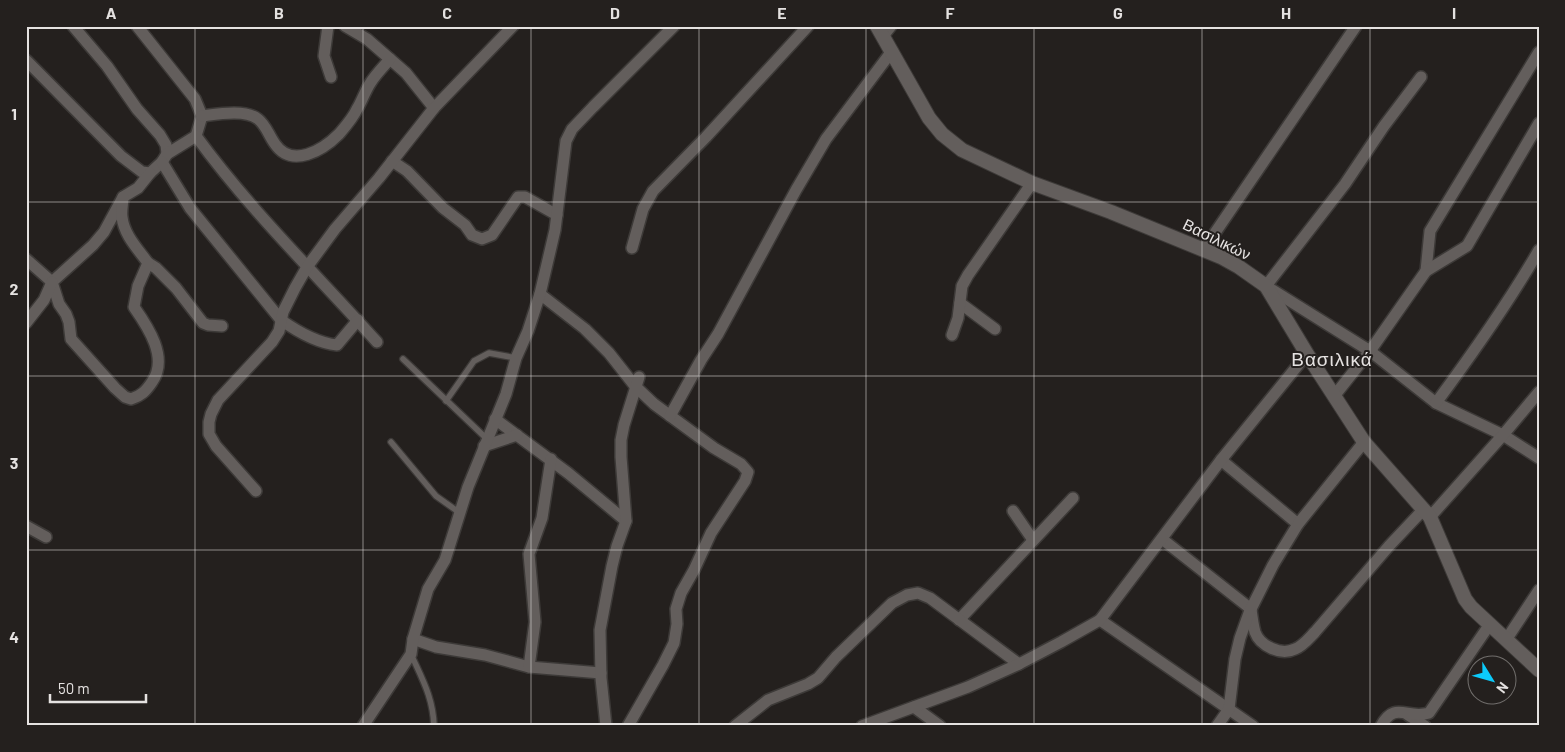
<svg xmlns="http://www.w3.org/2000/svg" width="1565" height="752" viewBox="0 0 1565 752" font-family="Barlow,sans-serif">
<rect width="100%" height="100%" fill="#24201e"/>
<g fill="none" stroke-linecap="round" stroke-linejoin="round">
<g stroke="#3d3a38" stroke-width="8">
<g id="service">
<polyline points="403,359 487,439"/>
<polyline points="446,401 474,361 489,353 516,358"/>
<polyline points="391,442 436,496 460,513"/>
<path d="M 411,654 C 422,679 433,697 434,726"/>
</g>
</g>
<g stroke="#3d3a38" stroke-width="14">
<g id="minor">
<polyline points="73,26 107,66 137,109 160,135 166,145 167,154"/>
<polyline points="328,26 324,56 331,77"/>
<polyline points="883,36 891,26"/>
<polyline points="390,59 406,73 434,108"/>
<polyline points="26,60 121,156 142,172 150,173 162,162 167,154 196,136 202,116 195,99 137,26"/>
<polyline points="1421,77 1384,126 1345,184 1266,286 1370,351 1436,403 1503,435 1539,458"/>
<path d="M 202,116 C 218,114 245,109 258,119 C 266,125 269,136 275,144 C 292,169 323,150 339,134 C 345,127 353,118 357,109 C 362,101 365,91 371,82 C 376,74 384,66 390,59 L 367,39 L 345,26"/>
<path d="M 196,136 C 250,210 316,274 377,342"/>
<polyline points="392,161 407,171 443,208 465,225 472,235 482,239 492,235 518,197 525,197 557,215"/>
<path d="M 162,162 L 190,208 L 281,320 C 298,332 317,343 337,345 L 358,320"/>
<polyline points="632,248 643,209 653,191 706,137 808,26"/>
<polyline points="1204,249 1356,26"/>
<polyline points="26,259 52,282 93,245 104,232 123,197 138,188 150,173"/>
<polyline points="148,263 156,268 176,288 203,323 208,325 222,326"/>
<polyline points="1426,271 1430,231 1539,52"/>
<path d="M 52,282 L 59,304 L 66,314 L 69,322 L 71,339 L 115,388 L 125,397 L 131,399 C 141,396 146,391 152,382 C 169,358 148,327 134,307 L 138,286 L 148,263 C 138,249 124,235 122,217 C 121,211 123,203 123,197"/>
<polyline points="540,294 585,329 609,353 635,386 654,404 714,448 741,464 748,472 745,481 711,533 694,570 681,593 676,609 677,624 674,643 663,665 628,726"/>
<polyline points="960,303 995,329"/>
<polyline points="26,323 44,300 52,282"/>
<polyline points="952,335 958,318 962,286 968,275 1032,183"/>
<polyline points="1335,395 1370,351 1426,271 1467,246 1539,123"/>
<path d="M 1436,403 C 1473,353 1508,304 1539,250"/>
<polyline points="670,416 701,360 718,334 796,190 826,139 892,51"/>
<polyline points="495,419 568,473 626,521"/>
<polyline points="484,446 517,435"/>
<polyline points="1221,460 1298,524"/>
<polyline points="256,491 216,446 209,434 209,422 211,414 218,400 272,342 279,331 283,312 295,288 307,267 335,229 379,178 434,108 513,26"/>
<polyline points="1013,511 1033,540"/>
<polyline points="1430,517 1503,435 1539,392"/>
<polyline points="26,526 46,537"/>
<path d="M 1162,539 L 1251,609 C 1252,617 1253,625 1255,632 C 1260,646 1281,656 1295,649 C 1303,646 1309,638 1315,632 L 1389,546 L 1423,510"/>
<polyline points="959,620 1073,498"/>
<polyline points="1100,620 1253,726"/>
<polyline points="413,639 436,647 485,655 529,667 601,673"/>
<polyline points="1506,640 1539,590"/>
<polyline points="529,667 535,622 529,554 542,518 551,459"/>
<polyline points="914,707 940,726"/>
<polyline points="1408,715 1425,726"/>
<polyline points="363,726 411,654 413,639 428,589 445,560 468,487 506,394 516,358 528,331 540,294 555,230 566,141 572,129 593,107 674,26"/>
<polyline points="606,726 601,678 600,630 612,566 617,546 626,521 621,457 621,440 624,425 639,377"/>
<polyline points="735,726 768,700 808,684 818,678 836,657 892,603 907,595 918,593 930,598 1019,664"/>
<polyline points="862,726 968,687 1019,664 1061,642 1100,620 1221,460 1307,354"/>
<polyline points="1217,726 1229,709 1235,659 1240,638 1249,613 1273,565 1298,524 1364,442"/>
<path d="M 1381,726 C 1395,700 1407,720 1429,713 L 1490,624"/>
</g>
</g>
<g stroke="#3d3a38" stroke-width="16">
<polyline id="tertiary" points="877,26 929,118 942,134 962,150 1032,183 1111,212 1221,257 1239,267 1266,286 1307,354 1364,442 1430,517 1465,599 1471,607 1539,670"/>
</g>
<use href="#service" stroke="#635e5c" stroke-width="5.5"/>
<use href="#minor" stroke="#635e5c" stroke-width="11"/>
<use href="#tertiary" stroke="#635e5c" stroke-width="14"/>
</g>
<path fill="none" stroke="#e5e2e1" stroke-width="1" stroke-opacity="0.55" d="M 195,26 L 195,726M 363,26 L 363,726M 531,26 L 531,726M 699,26 L 699,726M 866,26 L 866,726M 1034,26 L 1034,726M 1202,26 L 1202,726M 1370,26 L 1370,726M 26,202 L 1539,202M 26,376 L 1539,376M 26,550 L 1539,550"/>
<g text-anchor="middle" stroke-width="4" stroke-linejoin="round" paint-order="stroke">
<g font-size="16" fill="#e5e2e1" stroke="#24201e">
<text transform="translate(1217 239) rotate(26)" y="6">Βασιλικών</text>
</g>
<g font-size="19" letter-spacing="1" fill="#e5e2e1" stroke="#24201e">
<text x="1332" y="366">Βασιλικά</text>
</g>
</g>
<rect width="1565" height="752" fill="none" stroke="#24201e" stroke-width="55"/>
<g transform="translate(1492 680) rotate(127)"><circle r="24" fill="#24201e" stroke="#716e6c"/>
<path d="M0-4L9 19L0 12L-9 19Z" fill="#0ccafa"/>
<text y="-8" font-size="14" font-weight="bold" text-anchor="middle" fill="#e5e2e1">N</text>
</g>
<path d="M50 694v8h96v-8" fill="none" stroke="#e5e2e1" stroke-width="2.5"/>
<text x="58" y="694" font-size="15" fill="#e5e2e1" stroke="#24201e" stroke-width="4" paint-order="stroke">50 m</text>
<rect x="28" y="28" width="1510" height="696" fill="none" stroke="#e5e2e1" stroke-width="2"/>
<g font-size="16" text-anchor="middle" font-weight="bold" fill="#e5e2e1">
<text x="111" y="19">A</text>
<text x="279" y="19">B</text>
<text x="447" y="19">C</text>
<text x="615" y="19">D</text>
<text x="782" y="19">E</text>
<text x="950" y="19">F</text>
<text x="1118" y="19">G</text>
<text x="1286" y="19">H</text>
<text x="1454" y="19">I</text>
<text x="14" y="120">1</text>
<text x="14" y="295">2</text>
<text x="14" y="469">3</text>
<text x="14" y="643">4</text>
</g>
</svg>
